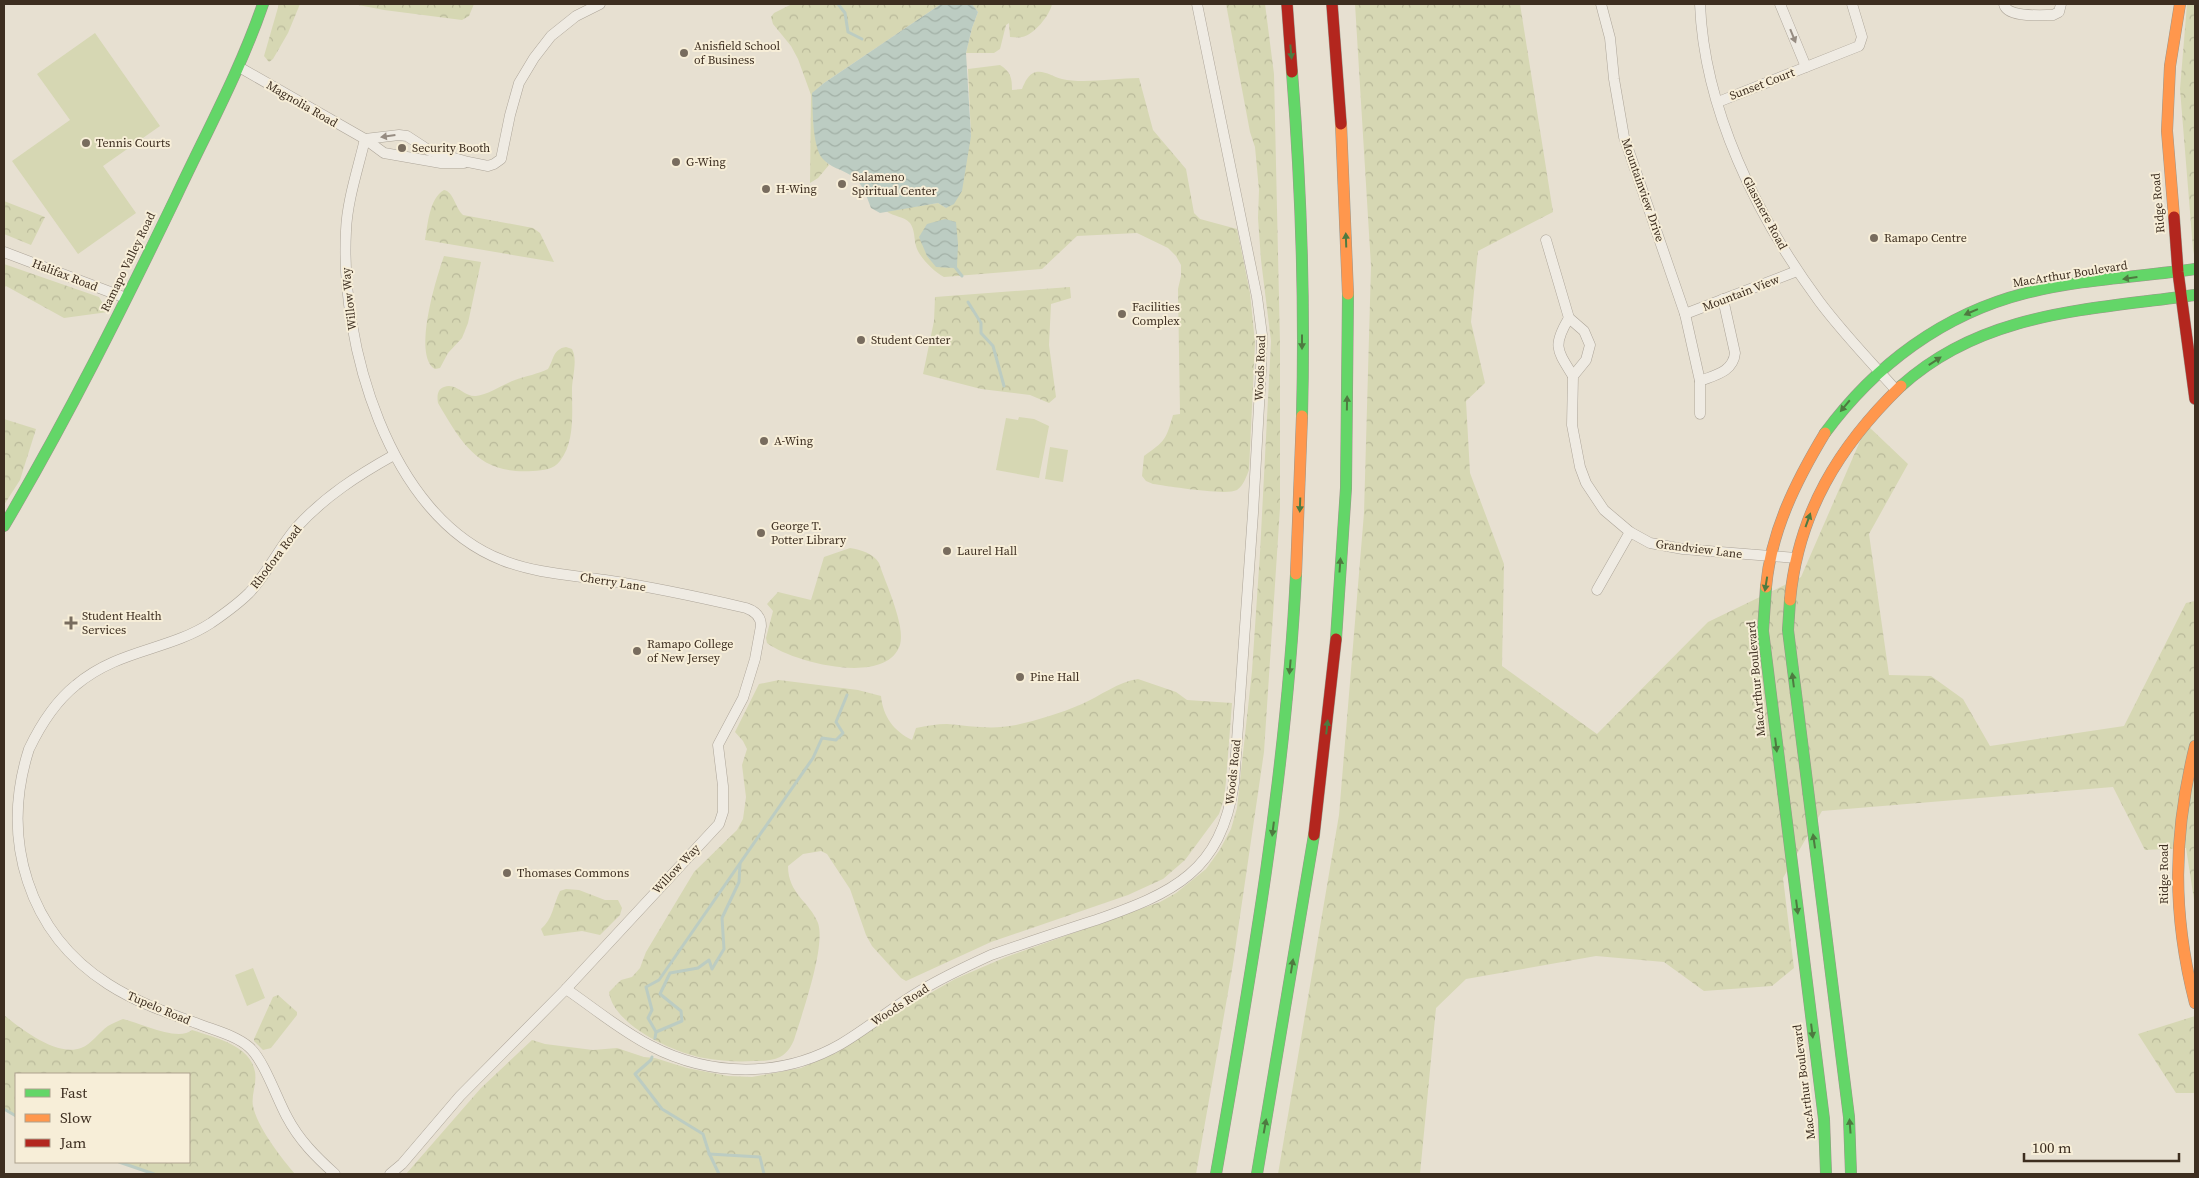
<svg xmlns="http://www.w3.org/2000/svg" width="2199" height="1178" viewBox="0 0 2199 1178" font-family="'Source Serif 4',serif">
<defs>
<pattern id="forest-crowns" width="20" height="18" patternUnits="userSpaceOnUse" patternTransform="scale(1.25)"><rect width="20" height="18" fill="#d6d7b3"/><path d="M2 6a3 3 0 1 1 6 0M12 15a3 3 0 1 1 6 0" fill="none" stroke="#b9b99a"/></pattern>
<pattern id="water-waves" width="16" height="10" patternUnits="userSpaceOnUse" patternTransform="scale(1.25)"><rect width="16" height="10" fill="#bcccc2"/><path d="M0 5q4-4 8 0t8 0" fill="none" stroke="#a2b0a6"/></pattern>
</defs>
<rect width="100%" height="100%" fill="#e7e0d1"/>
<g fill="#d6d7b3">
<polygon points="95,33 160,126 103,166 136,213 78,254 12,161 70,120 37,74"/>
<polygon points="1019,417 1034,419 1049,426 1039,478 996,470 1006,418 1018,420"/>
<polygon points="1050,447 1068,450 1063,482 1045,479"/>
<polygon points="253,968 265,998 247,1006 235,975"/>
</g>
<g fill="url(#forest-crowns)">
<polygon points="279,4 300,4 288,33 273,59 269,62 264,56"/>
<polygon points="353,4 474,4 469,16 462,20 384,10"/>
<path d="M 792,4 L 941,4 L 824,83 L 813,93 C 813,118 812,147 829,165 L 818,178 L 810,183 L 811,95 L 798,59 L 791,46 L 773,24 L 771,17 L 774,13 Z"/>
<path d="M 972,4 L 1052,4 C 1050,15 1034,35 1022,37 C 1019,38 1014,37 1010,37 L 1009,23 L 1006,25 L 1000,49 L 994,53 L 966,53 L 972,28 L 978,12 Z"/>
<polygon points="1226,4 1265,4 1274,74 1280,343 1280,508 1264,752 1233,964 1196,1174 406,1174 481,1088 532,1040 545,1044 593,1050 617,1048 644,1057 655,1058 687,1068 728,1076 752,1077 801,1068 836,1053 911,1004 955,979 1006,957 1160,902 1176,893 1206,869 1219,851 1231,829 1237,808 1252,671 1260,553 1271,341 1261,260 1258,218 1259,190 1255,147 1250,132"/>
<polygon points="1355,4 1520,4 1553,212 1478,251 1471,322 1485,383 1466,401 1470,473 1504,564 1502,666 1597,734 1708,622 1801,577 1867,425 1908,464 1869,534 1889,675 1931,676 1963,699 1990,746 2124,726 2186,603 2195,601 2195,906 2186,848 2145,850 2113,787 1822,811 1783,878 1794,968 1772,986 1704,991 1664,962 1596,956 1466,979 1436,1008 1420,1174 1278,1174 1339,815 1364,513 1371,266"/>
<polygon points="2187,4 2195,4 2195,260 2193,249 2180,89"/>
<path d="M 1000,65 C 1011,72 1012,78 1012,90 L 1022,89 C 1025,82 1028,74 1036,72 C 1044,70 1054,77 1062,79 C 1084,84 1115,78 1139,78 L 1153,130 L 1186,169 L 1194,213 L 1200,219 L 1237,229 L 1250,293 L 1255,343 L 1249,470 C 1246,477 1244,485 1237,490 C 1226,496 1168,486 1153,484 L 1146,481 L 1142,476 L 1144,456 C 1165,441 1166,440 1173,415 L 1180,414 L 1178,289 L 1181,276 L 1181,265 L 1176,256 L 1168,248 L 1137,233 L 1077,236 L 1042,269 L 944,277 C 934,272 919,257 916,246 C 914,239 915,230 910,223 C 904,216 894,217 886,211 L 938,203 L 946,208 L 971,136 L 968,69 Z"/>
<path d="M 444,190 C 454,192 455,208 463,215 L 533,228 L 540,233 L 554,262 L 425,240 C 428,224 429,199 444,190 Z"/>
<polygon points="4,201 45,217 31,245 4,234"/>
<path d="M 444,256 L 481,262 L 468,323 L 462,338 L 448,353 L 440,368 L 435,369 C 412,355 437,276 444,256 Z"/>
<polygon points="4,264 99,297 108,312 64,318 6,286 4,288"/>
<polygon points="1070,287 1071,298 1051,304 1049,345 1056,397 1049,403 1030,395 981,389 923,374 934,321 935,297"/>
<path d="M 566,347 L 572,349 C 578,360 572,378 572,390 C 572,413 575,442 560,461 C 553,470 544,470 533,471 C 479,475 462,444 438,403 C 437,397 437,389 444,387 C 456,382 464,397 476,396 C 488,395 504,384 515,380 C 526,376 538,374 548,369 C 554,359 553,349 566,347 Z"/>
<polygon points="4,419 36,429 20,480 4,505"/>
<path d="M 850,548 C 861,550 873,553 879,563 C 885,582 906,626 900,645 C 886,687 792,662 767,643 L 766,638 L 773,611 L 767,604 L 778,592 L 811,600 L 824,557 Z"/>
<path d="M 1138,679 L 1176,692 L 1187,700 L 1232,703 L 1226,781 L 1224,799 L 1219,814 L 1185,860 L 1163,879 L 1128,895 L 991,942 L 906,981 L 901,978 L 872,946 L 866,935 L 850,889 L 827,854 L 821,851 L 803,854 L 788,866 C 788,894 810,902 818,923 C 826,947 802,1014 794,1040 C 791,1047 787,1053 780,1057 C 772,1061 762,1061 754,1061 C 737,1062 721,1061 704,1058 C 674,1053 613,1025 609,992 L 621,980 L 632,977 L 640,968 L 646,952 L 694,872 L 737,830 L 743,819 L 746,797 L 742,765 L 747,749 L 743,741 L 735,732 L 759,684 L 779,680 L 858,690 L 881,696 C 883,717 894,731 912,740 L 916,728 C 926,726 937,724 947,724 C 970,726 992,730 1016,725 C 1038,720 1061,713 1082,704 C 1100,696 1118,682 1138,679 Z"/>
<path d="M 566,889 L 579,890 L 605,900 L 618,900 L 622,908 L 620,915 L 600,935 L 582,931 L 544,936 L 541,929 C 553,919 553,905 560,891 Z"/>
<polygon points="278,995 297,1012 297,1015 271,1048 263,1050 254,1041 254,1039 273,997"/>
<path d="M 4,1015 C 21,1029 57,1057 81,1048 C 92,1044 99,1032 108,1026 C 113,1023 118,1021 123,1019 C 140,1023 178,1042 192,1030 C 213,1037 251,1045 255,1072 C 257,1084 251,1095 253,1106 C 257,1127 282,1159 295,1174 L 154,1174 L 119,1162 L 189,1162 L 189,1074 L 16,1074 L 16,1116 L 4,1109 Z"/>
<polygon points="2195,1016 2195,1093 2176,1093 2138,1034"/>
</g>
<g fill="url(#water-waves)">
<path d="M 941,4 L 972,4 L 978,12 L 972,28 L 966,53 L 971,136 L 962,191 L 954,204 L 946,208 L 938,203 L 880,213 L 871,208 C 867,197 862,182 852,176 C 842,169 830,168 822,158 C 812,144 813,110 812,93 L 824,83 Z"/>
<polygon points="945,219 956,222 958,244 957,267 954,268 936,267 927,256 919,237 927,224"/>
</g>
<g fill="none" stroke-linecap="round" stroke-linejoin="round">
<g stroke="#bcccc2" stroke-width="3">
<polyline points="838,4 845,13 848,32 862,39"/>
<polyline points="955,267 962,276"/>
<polyline points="968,302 981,323 981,333 993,346 1004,386"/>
<polyline points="656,1032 682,1021 681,1011 660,994 670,973 698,968 709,960 712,969 724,949 722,918 739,882 740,864"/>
<polyline points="655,1038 656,1032 648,1018 652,1010 646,987 659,980 813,758 822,738 836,740 843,733 836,722 847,695"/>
<polyline points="652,1057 651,1060 635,1074 662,1109 703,1134 709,1153 719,1174"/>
<polyline points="4,1109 16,1116"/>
<polyline points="709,1154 760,1157 764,1174"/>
<polyline points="119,1162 154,1174"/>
</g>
<g stroke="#ada599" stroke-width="11">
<g id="street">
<polyline points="1601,4 1610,38 1614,79 1624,137 1685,314 1700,381 1700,414"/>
<path d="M 1700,4 C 1704,109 1757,217 1819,301 C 1842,332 1870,361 1896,390"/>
<polyline points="1780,4 1806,67"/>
<path d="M 2004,4 C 2007,18 2040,15 2053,15 L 2059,12 L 2061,4"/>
<polyline points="239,67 365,139 384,153 441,163 464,163"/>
<polyline points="1718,102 1859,46 1862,37 1852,4"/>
<path d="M 365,139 C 358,169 347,201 346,231 C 340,342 388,516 502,560 C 534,573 571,575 605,580 C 652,587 699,597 746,608 C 755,611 761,616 761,626 L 755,659 L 743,698 L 718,745 L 723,786 L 723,812 L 719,824 L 566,989 L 460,1096 L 402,1164 L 390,1174"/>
<polyline points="365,139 399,135 407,136 430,151 468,162 488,166 494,164 501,159 510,115 519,83 534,58 551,36 576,16 600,4"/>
<polyline points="1546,240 1569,318 1584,331 1590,345 1586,360 1573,376 1572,425 1580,467 1586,483 1604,510 1630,532 1650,543 1683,549 1796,558"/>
<polyline points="4,252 126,298"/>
<polyline points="1685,314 1797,271"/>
<path d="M 1569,318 C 1552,346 1557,350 1573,376"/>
<path d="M 1700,381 C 1715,375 1733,372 1735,353 L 1723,299"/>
<polyline points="1597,590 1630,532"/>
<path d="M 566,989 C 594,1008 621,1031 651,1046 C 711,1077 782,1078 841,1044 C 868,1028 893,1007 920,991 C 943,977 967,966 991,955 C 1026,943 1061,931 1096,920 C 1173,893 1221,872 1234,783 L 1253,513 L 1261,370 L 1262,335 L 1257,297 L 1197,4"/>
<path d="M 335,1174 C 316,1157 299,1140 287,1117 C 277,1099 264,1060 249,1047 C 235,1035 213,1030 196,1023 C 165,1012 136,1002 108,984 C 28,933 0,839 29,749 C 40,726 56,701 76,685 C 119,649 168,651 211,623 C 224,614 238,604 249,593 C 267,574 279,548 296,528 C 324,497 358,475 394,455"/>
</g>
</g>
<g stroke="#9c958a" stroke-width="12">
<g id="fast">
<path d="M 1292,72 C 1301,186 1305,302 1302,416"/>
<path d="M 1901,386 C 1984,311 2090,310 2195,295"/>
<path d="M 1825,433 C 1875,365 1943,314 2026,293 C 2081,279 2139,277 2195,269"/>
<path d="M 4,526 C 67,419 122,309 176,197 C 206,133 240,71 263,4"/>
<polyline points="1766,587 1763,631 1824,1119 1826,1174"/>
<polyline points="1790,600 1788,630 1849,1117 1851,1174"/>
<polyline points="1336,639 1346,488 1348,294"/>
<path d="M 1216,1174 C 1251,975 1286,777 1296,574"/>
<polyline points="1257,1174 1314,835"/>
</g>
</g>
<g stroke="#9c958a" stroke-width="12">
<g id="slow">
<polyline points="1341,124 1348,294"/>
<polyline points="2174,217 2167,131 2170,66 2180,4"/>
<polyline points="1296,574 1302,416"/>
<path d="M 1766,587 C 1771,531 1796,481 1825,433"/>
<path d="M 1790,600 C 1798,513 1839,446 1901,386"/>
<path d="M 2195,746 C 2173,835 2172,914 2195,1003"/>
</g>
</g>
<g stroke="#9c958a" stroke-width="12">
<g id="jam">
<polyline points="1287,4 1292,72"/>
<polyline points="1332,4 1341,124"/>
<polyline points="2174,217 2178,272 2195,399"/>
<polyline points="1314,835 1336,639"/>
</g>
</g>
<use href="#street" stroke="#efebe3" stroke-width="10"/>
<use href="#fast" stroke="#63d668" stroke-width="11"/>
<use href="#slow" stroke="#ff974d" stroke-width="11"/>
<use href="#jam" stroke="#b3261e" stroke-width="11"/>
</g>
<defs><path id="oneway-solid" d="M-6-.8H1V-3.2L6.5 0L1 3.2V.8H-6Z" transform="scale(1.25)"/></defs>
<g fill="#968c82">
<use href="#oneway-solid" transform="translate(1793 36) rotate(68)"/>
<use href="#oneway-solid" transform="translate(388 136) rotate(172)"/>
</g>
<g fill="#4e7a40">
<use href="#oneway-solid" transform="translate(1291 52) rotate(85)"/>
<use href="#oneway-solid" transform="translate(1346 240) rotate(-92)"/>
<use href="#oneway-solid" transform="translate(2130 278) rotate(172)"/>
<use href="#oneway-solid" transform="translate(1971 312) rotate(157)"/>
<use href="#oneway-solid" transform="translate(1302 342) rotate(90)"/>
<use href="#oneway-solid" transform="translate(1935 361) rotate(-33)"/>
<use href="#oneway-solid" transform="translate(1347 403) rotate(-89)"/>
<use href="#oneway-solid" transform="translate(1845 406) rotate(130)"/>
<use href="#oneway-solid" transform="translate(1300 505) rotate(92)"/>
<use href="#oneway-solid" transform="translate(1808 520) rotate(-70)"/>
<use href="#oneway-solid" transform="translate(1340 565) rotate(-86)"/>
<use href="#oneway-solid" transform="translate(1766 584) rotate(99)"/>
<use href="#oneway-solid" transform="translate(1290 667) rotate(95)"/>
<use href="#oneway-solid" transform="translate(1793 680) rotate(-97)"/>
<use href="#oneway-solid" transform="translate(1327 727) rotate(-84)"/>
<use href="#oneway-solid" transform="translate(1776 745) rotate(83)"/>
<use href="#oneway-solid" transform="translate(1273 829) rotate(97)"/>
<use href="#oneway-solid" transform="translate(1814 841) rotate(-98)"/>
<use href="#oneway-solid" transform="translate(1797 907) rotate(83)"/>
<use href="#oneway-solid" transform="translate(1292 966) rotate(-81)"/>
<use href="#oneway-solid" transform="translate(1812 1031) rotate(83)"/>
<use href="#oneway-solid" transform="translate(1265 1126) rotate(-80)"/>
<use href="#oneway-solid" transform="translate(1850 1126) rotate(-94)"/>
</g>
<g fill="#786c5e" stroke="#f7eed8" stroke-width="2">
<circle cx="684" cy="53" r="5"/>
<circle cx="86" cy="143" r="5"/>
<circle cx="402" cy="148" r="5"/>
<circle cx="676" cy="162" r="5"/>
<circle cx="842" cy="184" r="5"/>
<circle cx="766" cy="189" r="5"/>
<circle cx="1874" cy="238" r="5"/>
<circle cx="1122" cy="314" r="5"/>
<circle cx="861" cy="340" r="5"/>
<circle cx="764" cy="441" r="5"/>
<circle cx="761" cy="533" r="5"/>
<circle cx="947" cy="551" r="5"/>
<path d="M68.5 615.5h5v5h5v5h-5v5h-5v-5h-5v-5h5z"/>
<circle cx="637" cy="651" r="5"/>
<circle cx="1020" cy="677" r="5"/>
<circle cx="507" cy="873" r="5"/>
</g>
<g text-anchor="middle" stroke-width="4" stroke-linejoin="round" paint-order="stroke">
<g font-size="12" fill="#3d2e20" stroke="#f7eed8" text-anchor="start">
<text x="694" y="50">Anisfield School<tspan x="694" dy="14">of Business</tspan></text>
<text x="96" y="147">Tennis Courts</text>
<text x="412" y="152">Security Booth</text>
<text x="686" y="166">G-Wing</text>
<text x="852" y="181">Salameno<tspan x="852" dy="14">Spiritual Center</tspan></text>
<text x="776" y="193">H-Wing</text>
<text x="1884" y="242">Ramapo Centre</text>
<text x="1132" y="311">Facilities<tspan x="1132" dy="14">Complex</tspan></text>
<text x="871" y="344">Student Center</text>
<text x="774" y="445">A-Wing</text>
<text x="771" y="530">George T.<tspan x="771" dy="14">Potter Library</tspan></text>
<text x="957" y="555">Laurel Hall</text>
<text x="82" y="620">Student Health<tspan x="82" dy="14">Services</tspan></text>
<text x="647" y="648">Ramapo College<tspan x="647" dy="14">of New Jersey</tspan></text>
<text x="1030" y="681">Pine Hall</text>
<text x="517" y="877">Thomases Commons</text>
</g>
<g font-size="12" fill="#3d2e20" stroke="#f7eed8">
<text transform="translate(1762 84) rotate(-21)" y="4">Sunset Court</text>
<text transform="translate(302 104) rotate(30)" y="4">Magnolia Road</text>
<text transform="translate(1643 190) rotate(71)" y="4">Mountainview Drive</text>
<text transform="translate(2158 203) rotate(-95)" y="4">Ridge Road</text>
<text transform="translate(1765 213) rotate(62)" y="4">Glasmere Road</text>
<text transform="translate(128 262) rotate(-64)" y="4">Ramapo Valley Road</text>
<text transform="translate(2070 274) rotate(-9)" y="4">MacArthur Boulevard</text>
<text transform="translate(65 275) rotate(21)" y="4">Halifax Road</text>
<text transform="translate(1741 293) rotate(-21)" y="4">Mountain View</text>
<text transform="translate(349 299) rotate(-96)" y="4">Willow Way</text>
<text transform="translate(1260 368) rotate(-88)" y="4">Woods Road</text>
<text transform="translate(1699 549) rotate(7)" y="4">Grandview Lane</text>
<text transform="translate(276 557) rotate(-53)" y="4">Rhodora Road</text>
<text transform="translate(613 582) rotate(9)" y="4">Cherry Lane</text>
<text transform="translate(1756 679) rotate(-95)" y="4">MacArthur Boulevard</text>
<text transform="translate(1233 772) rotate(-84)" y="4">Woods Road</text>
<text transform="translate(676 869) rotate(-47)" y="4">Willow Way</text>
<text transform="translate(2164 874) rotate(-90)" y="4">Ridge Road</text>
<text transform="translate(900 1005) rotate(-33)" y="4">Woods Road</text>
<text transform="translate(159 1008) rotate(23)" y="4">Tupelo Road</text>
<text transform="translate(1804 1082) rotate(-97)" y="4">MacArthur Boulevard</text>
</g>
</g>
<rect width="2199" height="1178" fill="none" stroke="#3d2e20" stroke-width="10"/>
<rect x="15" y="1073" width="175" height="90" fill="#f7eed8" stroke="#ada18e"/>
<rect x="25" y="1089" width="25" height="8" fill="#63d668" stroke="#ada18e"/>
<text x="60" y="1098" font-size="15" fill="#3d2e20">Fast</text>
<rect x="25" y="1114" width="25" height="8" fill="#ff974d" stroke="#ada18e"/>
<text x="60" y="1123" font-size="15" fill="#3d2e20">Slow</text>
<rect x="25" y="1139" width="25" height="8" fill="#b3261e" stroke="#ada18e"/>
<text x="60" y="1148" font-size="15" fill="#3d2e20">Jam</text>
<path d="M2024 1153v8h155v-8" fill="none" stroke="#3d2e20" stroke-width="2.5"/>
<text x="2032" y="1153" font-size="15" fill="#3d2e20" stroke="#f7eed8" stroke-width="4" paint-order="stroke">100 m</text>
</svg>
